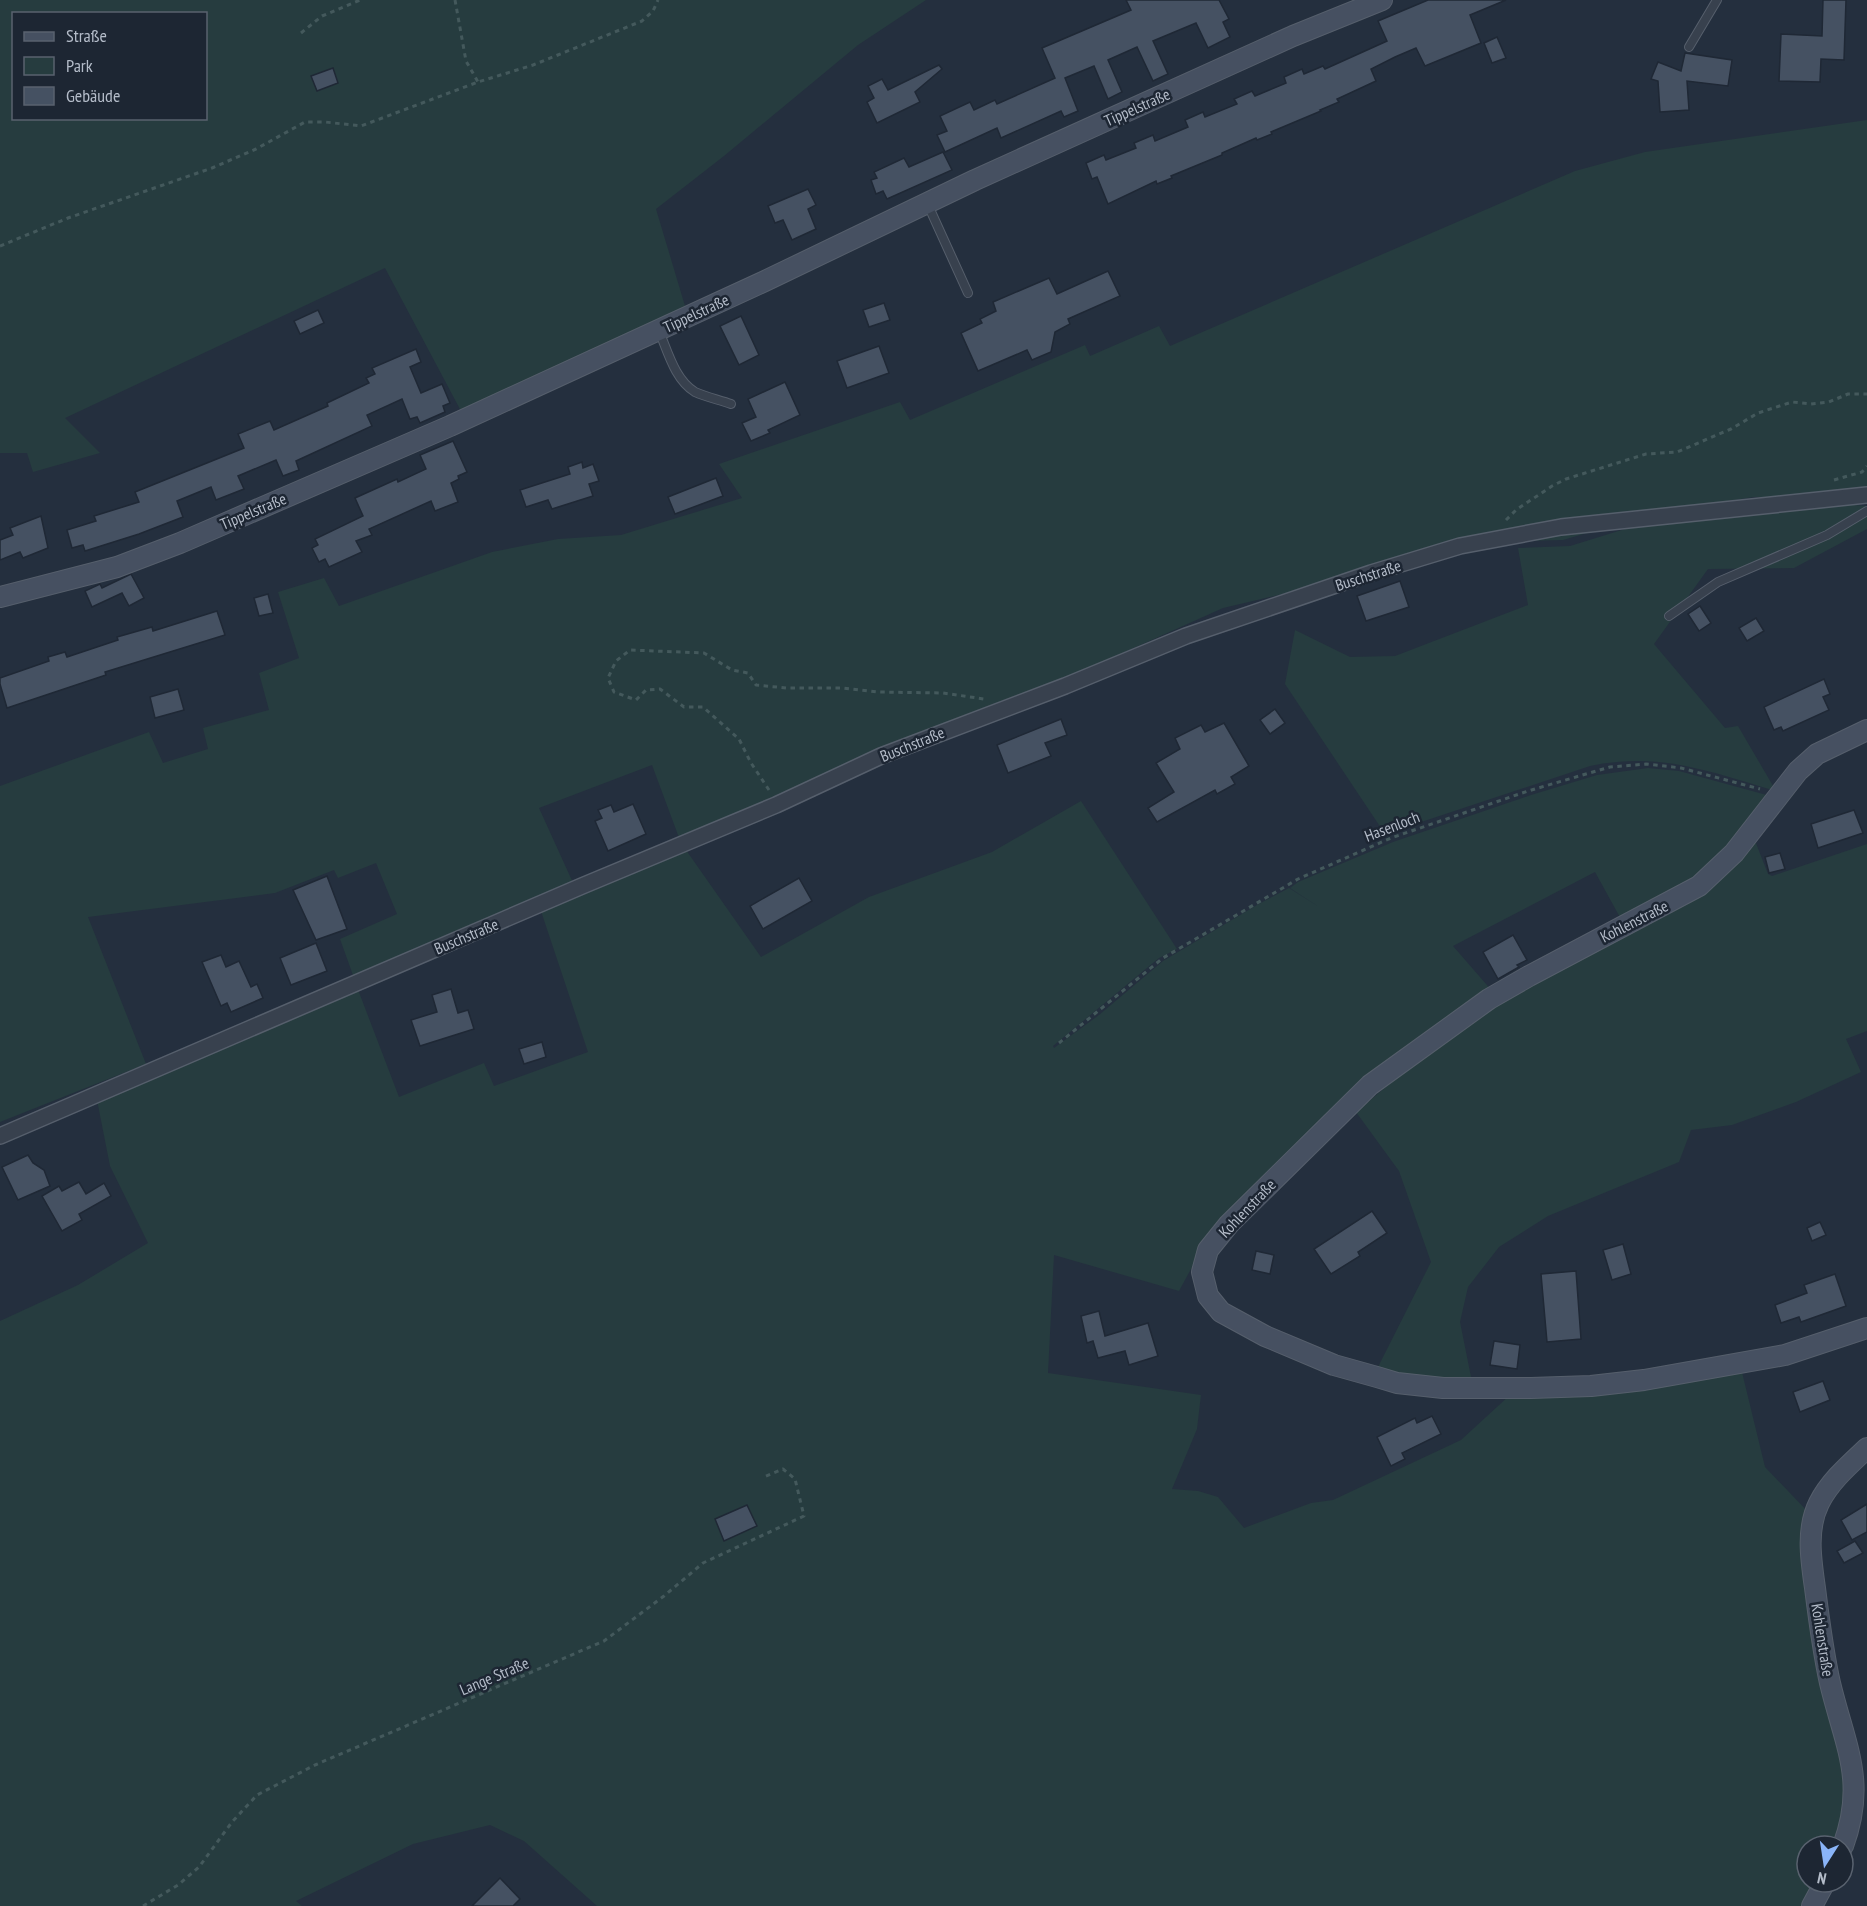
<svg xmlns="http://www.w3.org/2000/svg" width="1867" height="1906" viewBox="0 0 1867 1906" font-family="'PT Sans Narrow',sans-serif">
<rect width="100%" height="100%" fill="#242f3e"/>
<g fill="#263c3f" fill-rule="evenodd">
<path d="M 0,0 L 926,0 L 858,45 L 724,156 L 656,209 L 685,306 L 462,413 L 385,268 L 65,418 L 100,453 L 33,472 L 27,453 L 0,453 ZM 14,14 L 206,14 L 206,118 L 14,118 Z"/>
<polygon points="1867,120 1867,500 1825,497 1754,497 1688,507 1621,523 1563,540 1455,543 1313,587 1223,608 1058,682 681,843 652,765 539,808 574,885 354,978 340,939 397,914 376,863 338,878 334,870 275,893 88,917 146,1064 0,1122 0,786 149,732 163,763 208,749 203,728 269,710 259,673 299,658 278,592 324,578 339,606 492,552 558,539 621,535 742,498 719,464 900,402 910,420 1085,345 1090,356 1159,326 1170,346 1575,171 1645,152"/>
<path d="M 1829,503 L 1867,506 L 1867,529 L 1794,568 L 1708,569 L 1654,644 L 1725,728 L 1738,726 L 1776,791 C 1710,772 1660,751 1590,766 L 1385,834 L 1285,684 L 1295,630 L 1350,657 L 1395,656 L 1528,605 L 1518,548 L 1570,546 L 1625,529 L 1677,518 Z"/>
<polygon points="1648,768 1679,771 1774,797 1712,872 1622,921 1595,872 1453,946 1493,992 1445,1024 1203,1247 1179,1291 1054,1255 1048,1373 1201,1395 1197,1429 1172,1489 1198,1491 1218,1497 1244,1528 1311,1503 1333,1500 1461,1440 1510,1395 1741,1368 1765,1467 1811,1515 1853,1769 1839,1846 1807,1846 1807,1882 1821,1882 1809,1906 597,1906 524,1841 490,1825 413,1844 296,1901 302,1906 0,1906 0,1321 78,1285 148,1243 110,1166 97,1100 357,987 399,1097 484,1063 494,1086 588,1052 540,908 686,850 761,957 869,897 992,852 1081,801 1177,949 1159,958 1053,1046 1054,1048 1099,1015 1163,961 1257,905 1289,888 1319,907 1290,888 1298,882 1393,842 1531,795 1597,775"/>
<polygon points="1752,833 1768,874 1772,876 1867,844 1867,1031 1846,1039 1861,1072 1796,1102 1732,1125 1691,1130 1679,1162 1548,1216 1499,1247 1468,1287 1460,1322 1472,1382 1376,1371 1431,1262 1399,1171 1356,1112 1455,1029 1681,899"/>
</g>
<g fill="#455162" stroke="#1f2835" stroke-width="1.5">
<polygon points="1126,0 1219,0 1229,19 1223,22 1230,37 1208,48 1196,23 1153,41 1168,74 1153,81 1137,47 1108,60 1122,92 1108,99 1094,66 1065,78 1078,111 1064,117 1061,111 1001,138 997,128 945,152 937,135 947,131 940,116 970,102 974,110 995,100 997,104 1055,78 1042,48 1131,10"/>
<polygon points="1428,0 1506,0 1470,15 1481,43 1425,66 1416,48 1395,57 1371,69 1376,81 1337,99 1339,102 1320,110 1321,111 1271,132 1272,134 1257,140 1256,138 1222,153 1222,155 1171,176 1172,178 1157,184 1156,181 1108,204 1097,177 1092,179 1086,163 1104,155 1106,160 1136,148 1134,143 1153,135 1155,141 1188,127 1185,120 1203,112 1205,117 1237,104 1234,99 1252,91 1255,96 1286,83 1284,77 1302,69 1304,74 1323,66 1325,69 1387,41 1378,21"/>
<polygon points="1823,0 1846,0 1844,60 1821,59 1820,82 1779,81 1781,34 1822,36"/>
<polygon points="1497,37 1506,58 1492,63 1484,43"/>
<polygon points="1685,53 1732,60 1728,86 1687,81 1689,110 1660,112 1658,81 1651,79 1658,62 1681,71"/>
<polygon points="939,65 942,69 915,92 920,102 877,123 867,102 874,98 868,86 882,79 888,90"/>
<polygon points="333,68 338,83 317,91 311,76"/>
<polygon points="943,152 952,170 887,199 883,191 876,194 871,180 877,178 874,172 904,158 909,167"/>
<polygon points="808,189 816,205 808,209 816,229 792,240 783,220 775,223 768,206"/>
<polygon points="1108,271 1120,296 1068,319 1070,324 1055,332 1051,352 1032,360 1027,350 978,371 961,333 982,323 980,319 996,311 993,302 1049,278 1057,294"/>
<polygon points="884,303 890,320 869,327 863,310"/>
<polygon points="318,310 324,323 300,334 294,321"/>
<polygon points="741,316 759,355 739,365 720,326"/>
<polygon points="879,346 889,373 847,388 837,361"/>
<polygon points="416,349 421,362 410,367 421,393 442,384 450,403 443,406 445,412 420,423 417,417 410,419 402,399 367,415 372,426 296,461 299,470 283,476 276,460 238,476 244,489 216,500 211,487 177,501 183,517 139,534 85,551 83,545 72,548 67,530 96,521 94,516 139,502 135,492 244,448 238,434 270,421 274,430 328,406 327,403 369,383 366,378 375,374 372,368"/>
<polygon points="785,382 800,415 768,430 770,433 751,441 742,423 756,417 748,399"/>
<polygon points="453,441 467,472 458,476 459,479 451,483 458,502 435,511 431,501 369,529 372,535 356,541 362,552 329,567 325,559 319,562 312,548 318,545 315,539 363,516 355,498 397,479 398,482 426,469 420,455"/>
<polygon points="582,462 583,468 593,464 599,481 589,484 593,496 552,509 548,500 526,507 520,490 570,474 568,467"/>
<polygon points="716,478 723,496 675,514 668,497"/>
<polygon points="41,516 48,548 23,558 20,552 0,560 0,540 13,535 10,528"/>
<polygon points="131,574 144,598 129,606 122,593 92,607 85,591 100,584 102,588"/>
<polygon points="1400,581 1409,607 1366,621 1357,596"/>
<polygon points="268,594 273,613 259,616 254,598"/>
<polygon points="1700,606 1711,623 1699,631 1688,614"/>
<polygon points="217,611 225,635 105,672 106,675 7,708 0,684 0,678 49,661 48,657 65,652 67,657 118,640 117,637 152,627 153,631"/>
<polygon points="1756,618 1764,631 1747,641 1739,628"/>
<polygon points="1824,679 1830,694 1823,697 1829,710 1783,731 1781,727 1774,730 1764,707"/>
<polygon points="178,689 184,710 155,718 150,697"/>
<polygon points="1275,709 1285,723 1270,734 1260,720"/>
<polygon points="1061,719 1067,735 1045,743 1051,756 1008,773 997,745"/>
<polygon points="1224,723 1249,766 1231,777 1235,784 1217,794 1215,790 1157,822 1148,808 1174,792 1156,763 1180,749 1175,738 1201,725 1205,732"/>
<polygon points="633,804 646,834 608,851 595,821 602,818 598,810 611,805 614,812"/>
<polygon points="1854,810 1863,833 1818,848 1811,824"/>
<polygon points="1780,853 1785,869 1769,873 1765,857"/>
<polygon points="327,876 347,929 316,940 293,890"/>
<polygon points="799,878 812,901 763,929 750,906"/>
<polygon points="1513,935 1527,960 1517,965 1519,967 1498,979 1483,952"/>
<polygon points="316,943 327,971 291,985 280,958"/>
<polygon points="221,955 226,967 239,961 251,987 257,984 263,998 231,1012 227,1003 221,1006 202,962"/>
<polygon points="451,989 458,1013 468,1010 474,1029 420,1046 411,1020 437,1012 432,995"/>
<polygon points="542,1042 546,1057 524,1064 519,1049"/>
<polygon points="28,1155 33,1163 44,1170 50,1186 18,1200 2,1167"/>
<polygon points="79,1182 86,1194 104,1183 111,1196 79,1214 82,1220 62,1231 42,1196 59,1186 62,1191"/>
<polygon points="1372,1211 1387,1233 1358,1252 1360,1256 1331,1274 1314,1249"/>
<polygon points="1820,1222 1826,1235 1812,1241 1807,1228"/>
<polygon points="1623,1244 1631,1274 1612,1280 1603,1250"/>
<polygon points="1256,1251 1274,1255 1270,1274 1252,1270"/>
<polygon points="1576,1271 1581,1339 1547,1342 1541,1274"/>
<polygon points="1835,1274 1846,1306 1801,1322 1799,1317 1781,1323 1775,1305 1807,1293 1804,1285"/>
<polygon points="1099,1311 1105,1336 1148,1323 1158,1356 1129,1365 1125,1351 1098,1358 1093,1341 1087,1343 1081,1316"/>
<polygon points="1494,1341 1520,1345 1517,1369 1490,1365"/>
<polygon points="1823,1381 1830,1400 1800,1412 1793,1392"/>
<polygon points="1432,1416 1441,1434 1402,1453 1405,1459 1391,1466 1377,1437 1415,1418 1417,1423"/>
<polygon points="1867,1504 1867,1532 1852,1540 1841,1520"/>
<polygon points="747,1505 757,1526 724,1541 715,1519"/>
<polygon points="1855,1541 1863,1553 1844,1563 1837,1551"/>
<polygon points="500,1878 520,1899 513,1906 472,1906"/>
</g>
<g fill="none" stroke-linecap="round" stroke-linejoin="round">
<g stroke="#565f6c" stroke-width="10">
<g id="lane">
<polyline points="1689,47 1717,0"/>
<polyline points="928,205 968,293"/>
<path d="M 659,331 C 668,352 675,380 695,392 C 706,397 720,400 731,404"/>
<polyline points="1669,616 1718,582 1827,535 1867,511"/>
</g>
</g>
<g stroke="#565f6c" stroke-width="18">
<polyline id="street" points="0,1136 582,886 776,805 881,756 1065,686 1186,636 1371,573 1460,546 1561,527 1867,495"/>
</g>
<g stroke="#565f6c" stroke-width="22">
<g id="secondary">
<polyline points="0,597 117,567 180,543 450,426 765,281 975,180 1293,36 1382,0"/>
<polyline points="1867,730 1817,754 1798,771 1734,853 1699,886 1529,976 1489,999 1370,1085 1229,1224 1208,1250 1202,1272 1208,1296 1221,1312 1265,1336 1334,1365 1377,1377 1397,1383 1443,1388 1531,1388 1591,1386 1644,1380 1785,1355 1867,1328"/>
<path d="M 1843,1846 C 1867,1781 1845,1746 1830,1683 C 1823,1652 1819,1620 1815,1588 C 1811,1560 1806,1529 1819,1503 C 1830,1481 1850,1464 1867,1448"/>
<polyline points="1812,1906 1825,1882"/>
</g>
</g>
<g stroke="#44595c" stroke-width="3" stroke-dasharray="4.5 4.5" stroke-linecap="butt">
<polyline points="455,0 466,61 478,82"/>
<polyline points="301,33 322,16 360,0"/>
<polyline points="0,246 68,218 212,168 256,149 305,122 325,122 361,126 478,82 533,65 642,21 653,11 658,0"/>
<polyline points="1834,480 1862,472 1867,466"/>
<polyline points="1506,520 1516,510 1552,486 1566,479 1646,454 1677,452 1731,429 1758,413 1792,402 1811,404 1829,402 1848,394 1867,394"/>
<polyline points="769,790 751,763 739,739 703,707 684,707 660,689 646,690 636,700 614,692 608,678 616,661 630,650 704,653 732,670 748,673 756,685 786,688 843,688 878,692 943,693 984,699"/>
<polyline points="1059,1043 1163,958 1298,879 1391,838 1528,791 1610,767 1646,764 1681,768 1760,789"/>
<polyline points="143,1906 178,1885 199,1867 232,1822 257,1795 315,1765 604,1641 664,1596 703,1563 804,1516 795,1479 783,1469 764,1477"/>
</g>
<use href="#lane" stroke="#38414e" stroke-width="8"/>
<use href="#street" stroke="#38414e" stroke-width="15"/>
<use href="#secondary" stroke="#465061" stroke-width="20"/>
</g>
<g text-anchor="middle" stroke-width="5" stroke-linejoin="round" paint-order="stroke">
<g font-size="16" fill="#b4bcc9" stroke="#1d2633">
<text transform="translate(1137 107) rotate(-24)" y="6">Tippelstraße</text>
<text transform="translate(696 313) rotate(-25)" y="6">Tippelstraße</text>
<text transform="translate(253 511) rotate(-23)" y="6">Tippelstraße</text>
<text transform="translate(1368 575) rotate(-18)" y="6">Buschstraße</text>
<text transform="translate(912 744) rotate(-22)" y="6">Buschstraße</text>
<text transform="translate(1392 826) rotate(-21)" y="6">Hasenloch</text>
<text transform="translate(1634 921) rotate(-27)" y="6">Kohlenstraße</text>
<text transform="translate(466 936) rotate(-23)" y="6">Buschstraße</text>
<text transform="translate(1247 1208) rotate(-46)" y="6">Kohlenstraße</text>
<text transform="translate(1823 1640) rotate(81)" y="6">Kohlenstraße</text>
<text transform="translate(494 1676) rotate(-23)" y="6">Lange Straße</text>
</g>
</g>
<rect x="12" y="12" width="195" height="108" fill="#1d2633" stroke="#59626f" stroke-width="1.5"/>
<rect x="24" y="32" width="30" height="9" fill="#465061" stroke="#59626f" stroke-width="1.5"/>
<text x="66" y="42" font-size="18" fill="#b4bcc9">Straße</text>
<rect x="24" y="57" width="30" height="18" fill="#263c3f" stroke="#59626f" stroke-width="1.5"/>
<text x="66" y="72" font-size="18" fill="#b4bcc9">Park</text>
<rect x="24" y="87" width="30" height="18" fill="#455162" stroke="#59626f" stroke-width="1.5"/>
<text x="66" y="102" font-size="18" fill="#b4bcc9">Gebäude</text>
<g transform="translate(1825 1864) rotate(192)"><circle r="28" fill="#1d2633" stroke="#59626f" stroke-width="1.5"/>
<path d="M0-4.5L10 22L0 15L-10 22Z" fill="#8ab4f8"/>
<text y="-9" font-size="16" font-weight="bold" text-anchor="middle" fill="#b4bcc9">N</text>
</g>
</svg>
